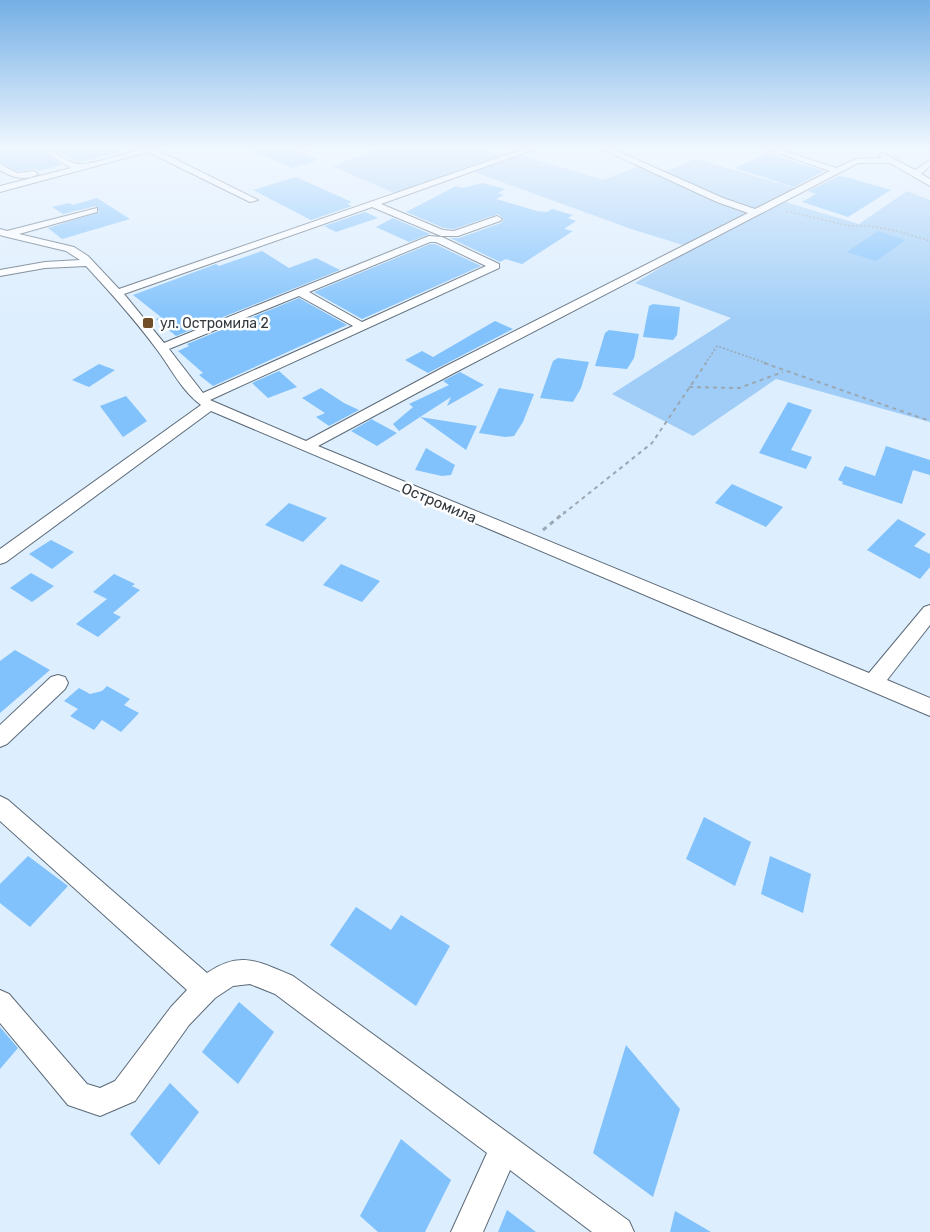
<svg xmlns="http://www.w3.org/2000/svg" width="930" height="1232" viewBox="0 0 930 1232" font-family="Rubik,sans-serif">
<rect width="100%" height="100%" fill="#ddeefe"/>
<polygon fill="#9fcdf7" points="380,149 481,149 506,158 517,154 603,180 645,164 667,171 696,159 795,188 785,202 859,224 907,191 930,200 930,422 776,379 693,436 612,394 731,318 635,283 693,248 634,230 474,172 399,195 332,166"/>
<g fill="#81c2fc">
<polygon points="0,149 38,149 62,165 39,171 34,169 17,171 0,162"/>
<polygon points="51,149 119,149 120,153 79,162"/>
<polygon points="249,149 289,149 318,160 292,168"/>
<polygon points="767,153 811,167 824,171 794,187 735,168"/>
<polygon points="839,176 850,178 891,190 848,217 802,202 816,194 808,191"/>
<polygon points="296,177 352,202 347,204 352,206 311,220 253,190"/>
<polygon points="483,183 505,189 498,193 504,195 496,199 537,211 547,212 552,209 573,215 568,218 576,221 564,229 573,231 522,264 506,259 500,262 450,238 459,238 501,223 504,219 498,214 454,229 444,228 406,212 456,186 462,188"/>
<polygon points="97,198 130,219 62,239 48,228 99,212 96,206 63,214 52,207 69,203 73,205"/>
<polygon points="365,212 378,218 336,232 324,226"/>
<polygon points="393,218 430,234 409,242 376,227"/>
<polygon points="878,231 906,240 876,261 847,252"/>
<polygon points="430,244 435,244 481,266 362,319 314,292"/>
<polygon points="262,251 289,268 316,258 340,270 176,336 156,319 161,317 133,295 216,264 219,266"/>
<polygon points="299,298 347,325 213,386 199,375 203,373 178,351 189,346 187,344"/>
<polygon points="653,304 680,307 677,335 673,340 643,337 649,306"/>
<polygon points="495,321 513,329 428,373 405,360 422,351 433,357"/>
<polygon points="609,330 639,334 634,358 627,369 595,366 605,333"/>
<polygon points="558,358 589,362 581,388 573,402 540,398 553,361"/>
<polygon points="99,364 115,370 89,387 72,380"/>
<polygon points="279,371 297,387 268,398 252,383"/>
<polygon points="460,372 484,385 447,406 451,397 420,417 477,426 466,450 420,417 399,431 393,424 413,407 409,404 449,385 443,381"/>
<polygon points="321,388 344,403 359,410 329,426 316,417 325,413 302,398"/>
<polygon points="499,388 534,394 523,422 514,436 505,437 479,433"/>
<polygon points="126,396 147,421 123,437 100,406"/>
<polygon points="788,402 812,410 791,450 812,457 806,469 759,453"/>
<polygon points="372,419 373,420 397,433 377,446 351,431"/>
<polygon points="886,446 930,460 930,475 913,470 902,504 842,484 843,482 838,480 845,466 875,476"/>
<polygon points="426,448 455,465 451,475 442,476 415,470"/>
<polygon points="732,484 783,507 766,527 715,503"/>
<polygon points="289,503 327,518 303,542 265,525"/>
<polygon points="898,519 926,534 914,546 930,554 930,567 920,579 867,550"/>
<polygon points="51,540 74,552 52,569 29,554"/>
<polygon points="341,564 380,581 362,602 323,585"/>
<polygon points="31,573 54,586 32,602 10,588"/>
<polygon points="114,574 135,584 132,586 140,590 113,613 121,617 98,637 76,624 107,599 93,592"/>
<polygon points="15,650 50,670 0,713 0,661"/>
<polygon points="107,686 130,699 124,705 139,713 121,732 102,720 94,730 70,716 78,709 64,701 79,688 90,694 102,691"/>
<polygon points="704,817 751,842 735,886 686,859"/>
<polygon points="28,856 68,886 30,927 0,903 0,884"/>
<polygon points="770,856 811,874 803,913 761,894"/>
<polygon points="356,907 391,930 401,915 450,946 416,1006 330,945"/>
<polygon points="239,1002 274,1032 238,1084 202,1052"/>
<polygon points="0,1027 18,1048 0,1069"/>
<polygon points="626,1045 680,1109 653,1197 593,1153"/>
<polygon points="170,1083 199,1112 159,1165 130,1134"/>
<polygon points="401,1139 451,1180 425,1232 378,1232 360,1216"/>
<polygon points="507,1210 536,1232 498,1232"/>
<polygon points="675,1211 711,1232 670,1232"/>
</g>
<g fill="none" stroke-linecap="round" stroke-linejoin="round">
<g stroke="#5b6977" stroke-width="2">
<g id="minor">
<path d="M 40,149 C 57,149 68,166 84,164 C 109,161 130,149 155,149 L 258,200 L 250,202 L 148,152 L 0,192 L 0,186 L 71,168 Z"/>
<polygon points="292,149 303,149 307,152 303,154"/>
<path d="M 523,149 L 535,149 L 381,204 L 443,230 L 454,231 L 497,216 L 502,219 L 500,221 L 458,236 L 441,236 L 372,207 L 124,294 L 164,343 L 429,236 L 442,237 L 499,264 L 499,268 L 210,400 L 306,441 L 444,367 L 748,213 L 717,202 L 602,149 L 613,149 L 723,198 L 755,209 L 830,171 L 766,149 L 778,149 L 836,168 L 856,159 L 882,158 L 879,155 L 883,153 L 915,170 L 930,160 L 930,166 L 921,174 L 930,179 L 930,186 L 890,163 L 858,163 L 454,373 L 318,446 L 869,673 L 924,607 L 930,605 L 930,625 L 887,680 L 930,698 L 930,716 L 211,411 L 6,562 L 0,564 L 0,549 L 201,405 C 182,391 172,370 158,351 C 136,321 111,293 86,266 L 45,268 L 0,276 L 0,270 L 45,262 L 80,260 L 66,251 L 3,236 L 0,235 L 0,229 L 7,231 L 97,208 L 97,212 L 19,234 L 74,247 L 88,256 L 119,289 ZM 430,242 L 436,242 L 486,266 L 362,322 L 309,292 ZM 299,296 L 353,326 L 203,393 L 169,349 Z"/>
<path d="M 0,164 L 17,173 L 34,171 L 38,174 C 25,182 12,177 0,170 Z"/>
<polygon points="58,675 65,677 68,683 65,689 7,744 0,747 0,725 51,677"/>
<path d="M 0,796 L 8,800 L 207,973 C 241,950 259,962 293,976 L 629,1221 L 634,1232 L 592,1232 L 510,1170 L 483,1232 L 451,1232 L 487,1153 L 275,994 L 250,984 L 233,986 L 215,998 L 189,1025 L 135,1101 L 100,1116 L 68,1105 L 0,1023 L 0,990 L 9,994 L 87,1084 L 100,1088 L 115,1081 L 171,1007 L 187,990 L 0,821 Z"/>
</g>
</g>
<g stroke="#9ba8b4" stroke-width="1.5" stroke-dasharray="2 2" stroke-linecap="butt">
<polyline points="786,211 850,226 869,226 897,231 930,241"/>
<polyline points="705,364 717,346 769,364"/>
</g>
<g stroke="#9ba8b4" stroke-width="2" stroke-dasharray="4 4" stroke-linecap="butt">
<polyline points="764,363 930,421"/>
<polyline points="689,387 739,388 783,372"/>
<polyline points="563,514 652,443 706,363"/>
</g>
<polyline stroke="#9ba8b4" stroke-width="3" stroke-dasharray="4.5 4.5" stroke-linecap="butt" points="543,530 565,512"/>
<use href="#minor" fill="#fff" fill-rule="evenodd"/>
</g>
<linearGradient id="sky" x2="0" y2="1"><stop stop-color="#74afe5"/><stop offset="0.46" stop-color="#f0f7ff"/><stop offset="1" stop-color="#f0f7ff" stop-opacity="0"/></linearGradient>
<rect width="930" height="322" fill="url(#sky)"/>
<rect fill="#714e27" stroke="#fff" stroke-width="2" x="142" y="317" width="12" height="12" rx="3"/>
<g text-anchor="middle" stroke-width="5" stroke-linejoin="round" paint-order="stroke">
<g font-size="14" fill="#31383e" stroke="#fff" text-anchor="start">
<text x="160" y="328">ул. Остромила 2</text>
</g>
<g font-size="15" fill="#31383e" stroke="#fff">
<text transform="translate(439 503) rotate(23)" y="5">Остромила</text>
</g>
</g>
</svg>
